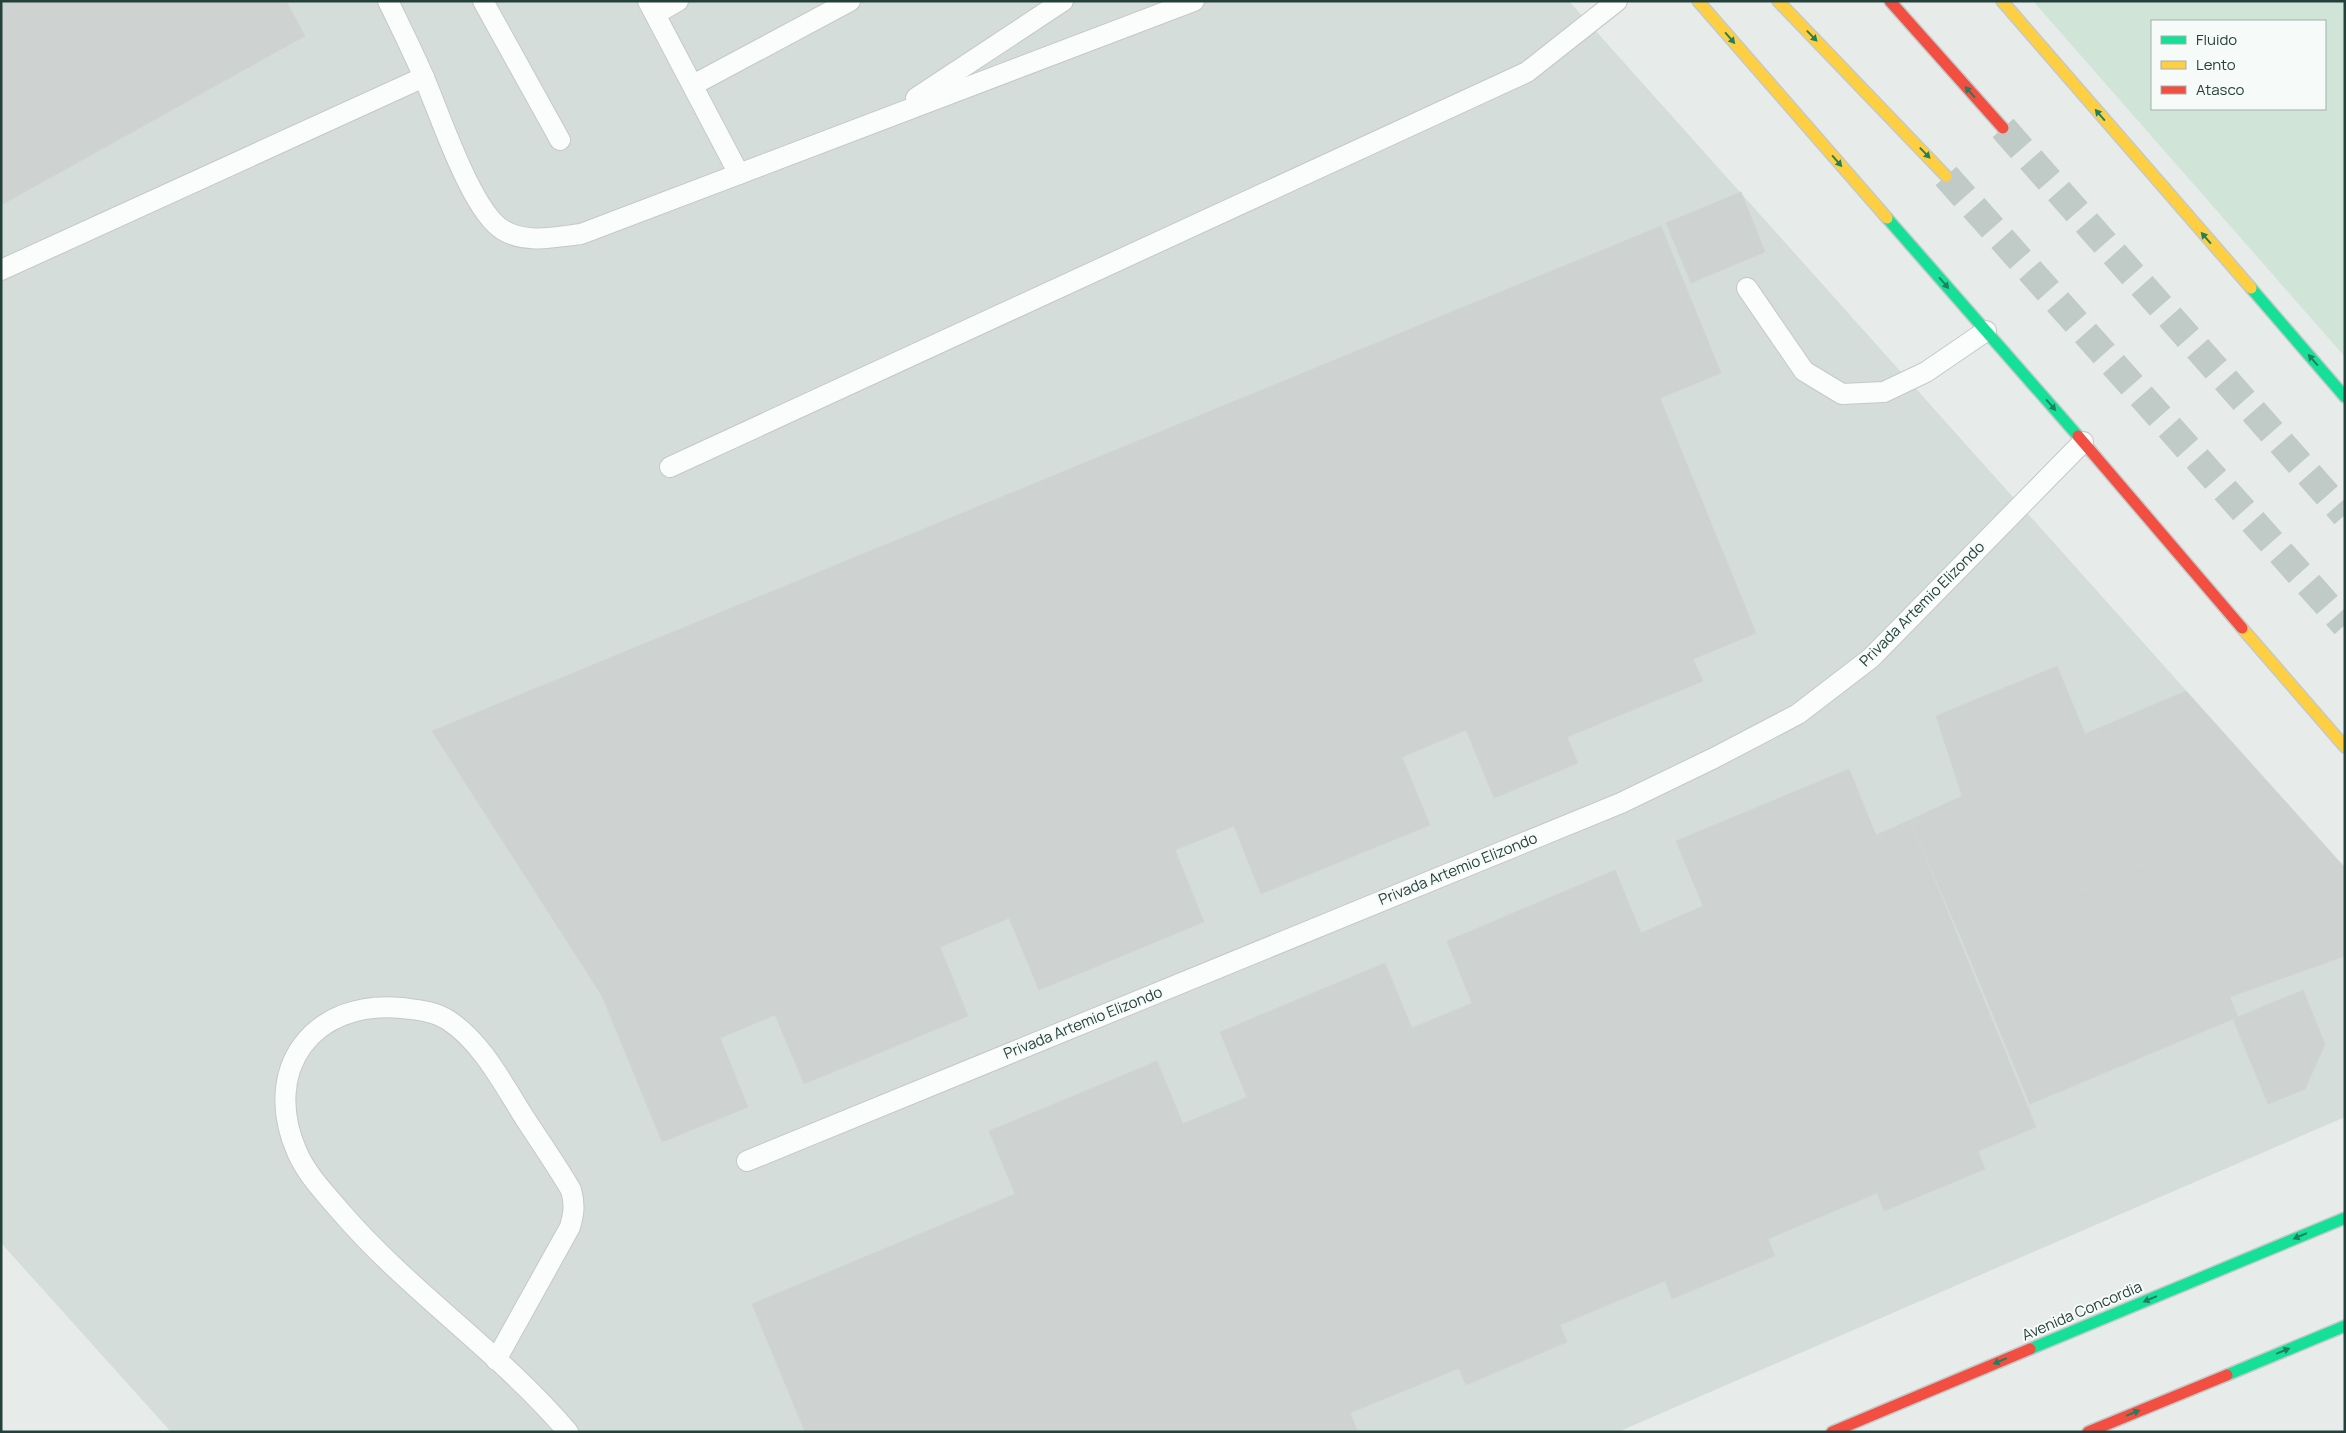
<svg xmlns="http://www.w3.org/2000/svg" width="2346" height="1433" viewBox="0 0 2346 1433" font-family="Manrope,sans-serif">
<rect width="100%" height="100%" fill="#e7ecea"/>
<polygon fill="#d5ddda" points="1,1 1569,1 2345,868 2345,1117 1618,1432 171,1432 1,1243"/>
<path fill="#d0e5d8" fill-rule="evenodd" d="M 2033,1 L 2345,1 L 2345,357 ZM 2152,21 L 2325,21 L 2325,109 L 2152,109 Z"/>
<g fill="#ced3d1" stroke="#d0d5d3">
<polygon points="1,1 286,1 305,36 1,205"/>
<polygon points="1741,192 1765,252 1691,283 1666,223"/>
<polygon points="1661,226 1721,373 1660,398 1756,633 1693,659 1703,681 1567,737 1578,763 1494,798 1466,730 1402,757 1430,825 1261,894 1234,826 1175,850 1204,922 1039,990 1009,918 940,947 968,1016 804,1084 775,1015 720,1038 748,1107 662,1142 602,996 432,731"/>
<polygon points="2057,666 2085,734 2186,691 2345,868 2345,956 2230,997 2171,853 1962,940 1910,820 1962,796 1936,716"/>
<polygon points="1849,769 1876,835 1910,820 2036,1127 1978,1151 1985,1169 1884,1211 1877,1193 1768,1239 1775,1256 1672,1299 1665,1281 1560,1325 1567,1342 1466,1385 1459,1368 1350,1413 1357,1430 1354,1432 805,1432 752,1304 1015,1194 989,1131 1157,1061 1183,1124 1247,1097 1220,1032 1385,963 1412,1028 1472,1003 1447,941 1615,870 1641,933 1703,906 1676,841"/>
<polygon points="2171,853 2238,1017 2030,1104 1962,940"/>
<polygon points="2303,990 2325,1044 2305,1089 2268,1104 2233,1019"/>
</g>
<g fill="none" stroke-linecap="round" stroke-linejoin="round">
<g stroke="#c0cac7" stroke-width="28" stroke-dasharray="28 14" stroke-linecap="butt">
<polyline points="2003,128 2345,515"/>
<polyline points="1946,176 2345,625"/>
</g>
<g stroke="#c4c9c7" stroke-width="22">
<g id="lane">
<path d="M 388,1 C 401,28 414,54 425,80 C 440,115 472,212 503,230 C 525,244 556,237 581,234 L 1194,1"/>
<polyline points="483,1 560,140"/>
<polyline points="648,1 739,174"/>
<polyline points="655,14 678,1"/>
<polyline points="693,85 850,1"/>
<polyline points="916,98 1063,1"/>
<polyline points="1,270 424,77"/>
<polyline points="1747,288 1804,371 1842,394 1884,392 1926,372 1986,331"/>
<polyline points="670,467 1527,72 1617,1"/>
<polyline points="747,1161 1621,803 1714,758 1798,714 1871,658 2083,442"/>
<path d="M 496,1360 L 570,1227 C 574,1213 575,1204 571,1190 C 557,1166 541,1143 526,1120 C 504,1086 483,1043 448,1020 C 434,1011 418,1010 402,1008 C 312,999 261,1070 297,1152 C 307,1175 325,1193 341,1212 C 410,1292 499,1351 568,1432"/>
</g>
</g>
<g stroke="#c2cac9" stroke-width="14">
<g id="fast">
<polyline points="1887,218 2078,436"/>
<polyline points="2251,288 2345,397"/>
<polyline points="2030,1349 2345,1218"/>
<polyline points="2227,1375 2345,1326"/>
</g>
</g>
<g stroke="#c2cac9" stroke-width="14">
<g id="slow">
<polyline points="1698,1 1887,218"/>
<polyline points="1778,1 1946,176"/>
<polyline points="2002,1 2251,288"/>
<polyline points="2242,628 2345,747"/>
</g>
</g>
<g stroke="#c2cac9" stroke-width="14">
<g id="jam">
<polyline points="1890,1 2003,128"/>
<polyline points="2078,436 2242,628"/>
<polyline points="1832,1432 2030,1349"/>
<polyline points="2088,1432 2227,1375"/>
</g>
</g>
<use href="#lane" stroke="#fbfcfc" stroke-width="20"/>
<use href="#fast" stroke="#16e098" stroke-width="11"/>
<use href="#slow" stroke="#ffcf43" stroke-width="11"/>
<use href="#jam" stroke="#f24e42" stroke-width="11"/>
</g>
<defs><path id="oneway-solid" d="M-6-.8H1V-3.2L6.5 0L1 3.2V.8H-6Z" transform="scale(1.25)"/></defs>
<g fill="#1e8060">
<use href="#oneway-solid" transform="translate(1812 36) rotate(46)"/>
<use href="#oneway-solid" transform="translate(1730 38) rotate(49)"/>
<use href="#oneway-solid" transform="translate(1970 92) rotate(-132)"/>
<use href="#oneway-solid" transform="translate(2100 115) rotate(-131)"/>
<use href="#oneway-solid" transform="translate(1925 153) rotate(46)"/>
<use href="#oneway-solid" transform="translate(1837 161) rotate(49)"/>
<use href="#oneway-solid" transform="translate(2206 238) rotate(-131)"/>
<use href="#oneway-solid" transform="translate(1944 283) rotate(49)"/>
<use href="#oneway-solid" transform="translate(2313 360) rotate(-131)"/>
<use href="#oneway-solid" transform="translate(2051 405) rotate(49)"/>
<use href="#oneway-solid" transform="translate(2300 1236) rotate(157)"/>
<use href="#oneway-solid" transform="translate(2150 1299) rotate(157)"/>
<use href="#oneway-solid" transform="translate(2283 1351) rotate(-22)"/>
<use href="#oneway-solid" transform="translate(2000 1361) rotate(157)"/>
<use href="#oneway-solid" transform="translate(2133 1413) rotate(-23)"/>
</g>
<g text-anchor="middle" stroke-width="4" stroke-linejoin="round" paint-order="stroke">
<g font-size="15" fill="#24403a" stroke="#f6faf8">
<text transform="translate(1922 604) rotate(-45)" y="5">Privada Artemio Elizondo</text>
<text transform="translate(1458 869) rotate(-22)" y="5">Privada Artemio Elizondo</text>
<text transform="translate(1083 1023) rotate(-22)" y="5">Privada Artemio Elizondo</text>
<text transform="translate(2082 1311) rotate(-23)" y="5">Avenida Concordia</text>
</g>
</g>
<rect width="2346" height="1433" fill="none" stroke="#24403a" stroke-width="5"/>
<rect x="2151" y="20" width="175" height="90" fill="#f6faf8" stroke="#a2b0ac"/>
<rect x="2161" y="36" width="25" height="8" fill="#16e098" stroke="#a2b0ac"/>
<text x="2196" y="45" font-size="15" fill="#24403a">Fluido</text>
<rect x="2161" y="61" width="25" height="8" fill="#ffcf43" stroke="#a2b0ac"/>
<text x="2196" y="70" font-size="15" fill="#24403a">Lento</text>
<rect x="2161" y="86" width="25" height="8" fill="#f24e42" stroke="#a2b0ac"/>
<text x="2196" y="95" font-size="15" fill="#24403a">Atasco</text>
</svg>
